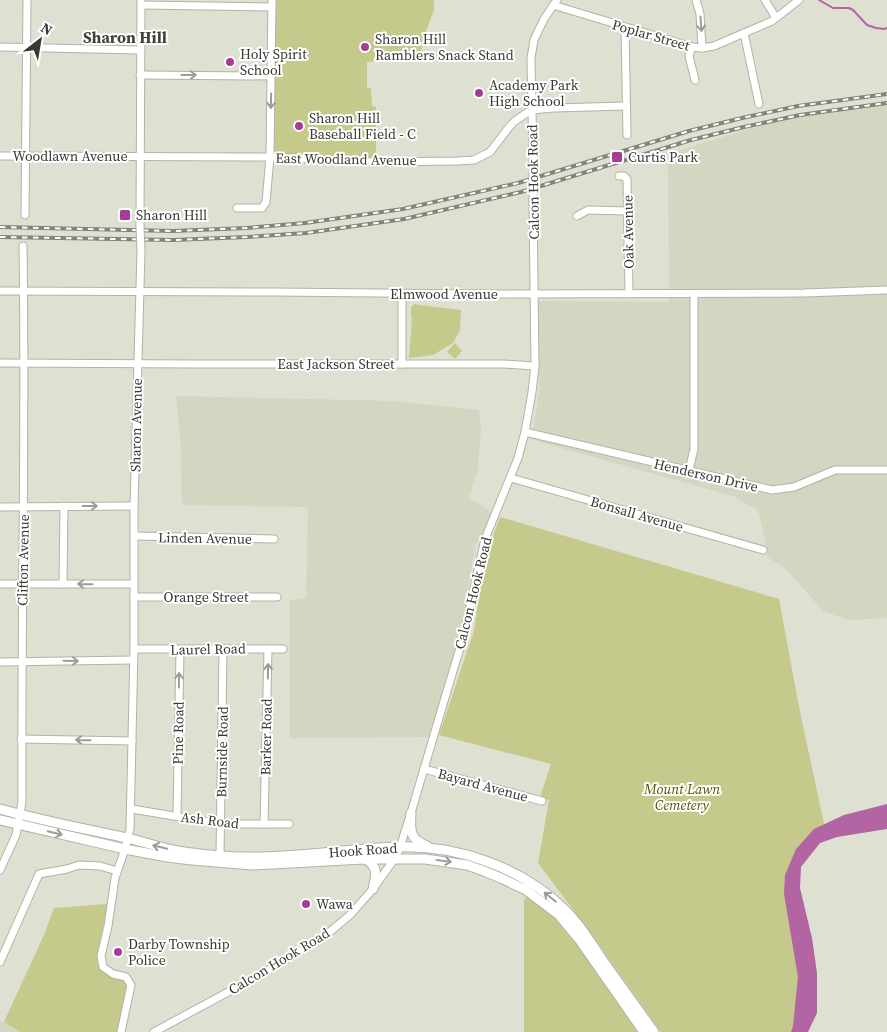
<svg xmlns="http://www.w3.org/2000/svg" width="887" height="1032" viewBox="0 0 887 1032" font-family="'Source Serif 4',serif">
<rect width="100%" height="100%" fill="#dee0d2"/>
<g fill="#d4d6c1">
<polygon points="887,103 887,618 849,620 823,611 786,569 767,557 764,534 758,510 733,496 529,439 534,425 539,393 538,301 669,302 668,154 781,119"/>
<polygon points="176,396 393,401 479,410 481,428 478,468 469,498 494,513 475,546 460,636 444,685 430,737 290,738 290,600 306,598 308,507 182,505 181,449"/>
<polygon points="0,1020 4,1022 20,1032 0,1032"/>
</g>
<g fill="#c5c98b">
<polygon points="276,0 434,0 434,10 423,39 420,59 367,62 367,88 371,88 372,106 376,107 376,157 273,156"/>
<polygon points="415,304 419,305 461,310 460,330 453,343 433,355 409,358 412,318 411,317 411,307"/>
<polygon points="455,343 462,351 455,359 447,352"/>
<polygon points="500,517 779,599 799,707 826,833 793,872 805,949 798,1032 661,1032 589,931 538,863 549,800 540,797 551,764 439,735 474,631 484,561"/>
<polygon points="528,896 563,925 574,938 640,1032 524,1032 524,900"/>
<path d="M 107,904 L 97,962 C 105,976 111,977 125,981 L 127,986 L 118,1032 L 20,1032 L 4,1022 L 44,935 L 54,908 Z"/>
</g>
<polygon fill="#b364a3" points="887,804 887,829 837,837 820,843 801,867 800,888 812,938 817,973 817,1013 808,1032 791,1032 793,1026 798,977 784,894 785,875 796,849 814,829 844,815"/>
<g fill="none" stroke-linecap="round" stroke-linejoin="round">
<polyline stroke="#b364a3" stroke-width="2" points="819,0 833,8 849,8 853,10 867,25 876,28 884,29 887,28"/>
<g stroke="#b2b3a6" stroke-width="9">
<g id="minor">
<polyline points="696,0 700,14 702,48"/>
<polyline points="765,0 776,18"/>
<polyline points="141,5 272,7"/>
<polyline points="553,5 692,47 702,48 714,46 772,21 799,0"/>
<polyline points="625,28 627,135"/>
<polyline points="744,33 759,104"/>
<polyline points="0,47 140,50"/>
<polyline points="692,47 689,56 695,80"/>
<polyline points="140,75 271,76"/>
<polyline points="0,156 270,157 374,162 457,161 474,160 490,152 510,126 515,121 531,110 554,108 625,106"/>
<polyline points="533,163 531,58 534,40 544,19 557,0"/>
<polyline points="619,176 624,176 627,179 629,294"/>
<polyline points="237,208 262,208 266,202 270,157 272,0"/>
<polyline points="25,215 27,0"/>
<polyline points="577,216 588,210 628,211"/>
<polyline points="140,226 141,0"/>
<polyline points="0,291 273,292 485,294 804,293 887,290"/>
<polyline points="402,293 402,364"/>
<polyline points="0,363 198,364 504,364 535,366"/>
<polyline points="525,432 772,490 794,487 835,470 887,470"/>
<polyline points="689,470 694,449 694,294"/>
<polyline points="511,478 763,550"/>
<polyline points="0,507 134,506"/>
<polyline points="135,536 274,539"/>
<polyline points="0,584 133,584"/>
<polyline points="63,584 64,506"/>
<polyline points="134,597 277,597"/>
<polyline points="134,649 283,649"/>
<polyline points="0,662 133,660"/>
<polyline points="21,739 132,741"/>
<polyline points="424,769 542,801"/>
<polyline points="132,809 221,824 289,824"/>
<polyline points="177,816 180,650"/>
<polyline points="264,824 268,649"/>
<polyline points="220,856 223,648"/>
<path d="M 0,870 L 16,835 L 22,802 C 21,617 26,431 23,246"/>
<polyline points="0,962 39,874 67,869 79,865 100,866 117,871"/>
<polyline points="121,1032 131,985 126,977 113,974 103,967 101,956 108,926 115,878 125,849 130,829 134,649 134,506 141,251"/>
<polyline points="154,1032 267,971 325,936 351,914 373,889 395,858 400,847 411,813 444,701 463,638 485,539 518,458 525,432 532,392 535,366 533,203"/>
</g>
</g>
<g stroke="#b2b3a6" stroke-width="11">
<g id="major">
<path d="M 0,809 C 40,820 81,828 122,837 C 143,841 163,849 184,852 C 205,855 227,857 248,857 C 299,858 349,848 399,847 C 458,845 523,868 565,910 C 579,924 590,941 601,958 C 619,983 636,1007 654,1032"/>
<path d="M 411,813 C 410,830 409,839 427,846"/>
<polyline points="0,820 125,849 167,857 192,860 252,865 364,859 425,859 467,865 484,871 503,879 526,890 559,915 579,939 644,1032"/>
<path d="M 365,859 C 379,866 376,876 373,889"/>
</g>
</g>
<use href="#minor" stroke="#fff" stroke-width="7"/>
<use href="#major" stroke="#fff" stroke-width="9"/>
<g stroke="#83847b" stroke-width="4">
<g id="rail">
<polyline points="0,227 173,231 246,228 305,223 403,209 518,183 689,131 742,118 798,106 887,94"/>
<polyline points="0,237 173,240 247,237 306,233 404,219 521,192 691,140 744,127 800,115 887,103"/>
</g>
</g>
<use href="#rail" stroke="#fff" stroke-width="2" stroke-dasharray="5.5" stroke-linecap="butt"/>
<g stroke="#b2b3a6" stroke-width="9" stroke-linecap="butt">
<g id="minor-bridge">
<polyline points="533,163 533,203"/>
<polyline points="140,226 141,251"/>
</g>
</g>
<use href="#minor-bridge" stroke="#fff" stroke-width="7"/>
</g>
<defs><path id="oneway-shaft" d="M-6 0H5M1.5-3L5.5 0L1.5 3" fill="none" stroke-width="1.6" stroke-linecap="round" stroke-linejoin="round" transform="scale(1.25)"/></defs>
<g stroke="#9c9c9a">
<use href="#oneway-shaft" transform="translate(701 24) rotate(86)"/>
<use href="#oneway-shaft" transform="translate(189 75)"/>
<use href="#oneway-shaft" transform="translate(271 101) rotate(91)"/>
<use href="#oneway-shaft" transform="translate(90 506)"/>
<use href="#oneway-shaft" transform="translate(85 584) rotate(-179)"/>
<use href="#oneway-shaft" transform="translate(71 661) rotate(1)"/>
<use href="#oneway-shaft" transform="translate(268 671) rotate(-89)"/>
<use href="#oneway-shaft" transform="translate(179 680) rotate(-89)"/>
<use href="#oneway-shaft" transform="translate(83 740) rotate(-179)"/>
<use href="#oneway-shaft" transform="translate(55 833) rotate(13)"/>
<use href="#oneway-shaft" transform="translate(160 847) rotate(-167)"/>
<use href="#oneway-shaft" transform="translate(444 861) rotate(8)"/>
<use href="#oneway-shaft" transform="translate(550 897) rotate(-141)"/>
</g>
<g fill="#aa3a97" stroke="#fff" stroke-width="2">
<circle cx="365" cy="47" r="5"/>
<circle cx="230" cy="62" r="5"/>
<circle cx="479" cy="93" r="5"/>
<circle cx="299" cy="126" r="5"/>
<rect x="611" y="151" width="12" height="12" rx="2.5"/>
<rect x="119" y="209" width="12" height="12" rx="2.5"/>
<circle cx="306" cy="904" r="5"/>
<circle cx="118" cy="952" r="5"/>
</g>
<g text-anchor="middle" stroke-width="4" stroke-linejoin="round" paint-order="stroke">
<g font-size="14" fill="#393934" stroke="#fff">
<text transform="translate(651 35) rotate(16)" y="5">Poplar Street</text>
<text x="70" y="161">Woodlawn Avenue</text>
<text transform="translate(346 159) rotate(1)" y="5">East Woodland Avenue</text>
<text transform="translate(533 182) rotate(-91)" y="5">Calcon Hook Road</text>
<text transform="translate(628 232) rotate(-91)" y="5">Oak Avenue</text>
<text x="444" y="299">Elmwood Avenue</text>
<text x="336" y="369">East Jackson Street</text>
<text transform="translate(136 425) rotate(-89)" y="5">Sharon Avenue</text>
<text transform="translate(706 475) rotate(13)" y="5">Henderson Drive</text>
<text transform="translate(637 514) rotate(16)" y="5">Bonsall Avenue</text>
<text transform="translate(205 538) rotate(1)" y="5">Linden Avenue</text>
<text transform="translate(23 560) rotate(-89)" y="5">Clifton Avenue</text>
<text transform="translate(473 593) rotate(-76)" y="5">Calcon Hook Road</text>
<text x="206" y="602">Orange Street</text>
<text transform="translate(208 649) rotate(-1)" y="5">Laurel Road</text>
<text transform="translate(178 733) rotate(-89)" y="5">Pine Road</text>
<text transform="translate(266 737) rotate(-89)" y="5">Barker Road</text>
<text transform="translate(222 752) rotate(-89)" y="5">Burnside Road</text>
<text transform="translate(483 785) rotate(15)" y="5">Bayard Avenue</text>
<text transform="translate(210 820) rotate(7)" y="5">Ash Road</text>
<text transform="translate(363 850) rotate(-4)" y="5">Hook Road</text>
<text transform="translate(279 961) rotate(-31)" y="5">Calcon Hook Road</text>
</g>
<g font-size="14" fill="#393934" stroke="#fff" text-anchor="start">
<text x="375" y="44">Sharon Hill<tspan x="375" dy="16">Ramblers Snack Stand</tspan></text>
<text x="240" y="59">Holy Spirit<tspan x="240" dy="16">School</tspan></text>
<text x="489" y="90">Academy Park<tspan x="489" dy="16">High School</tspan></text>
<text x="309" y="123">Sharon Hill<tspan x="309" dy="16">Baseball Field - C</tspan></text>
<text x="628" y="162">Curtis Park</text>
<text x="136" y="220">Sharon Hill</text>
<text x="316" y="909">Wawa</text>
<text x="128" y="949">Darby Township<tspan x="128" dy="16">Police</tspan></text>
</g>
<g font-size="14" font-style="italic" fill="#545602" stroke="#fff">
<text x="682" y="794">Mount Lawn<tspan x="682" dy="16">Cemetery</tspan></text>
</g>
<g font-size="16" font-weight="bold" fill="#404136" stroke="#fff">
<text x="125" y="43">Sharon Hill</text>
</g>
</g>
<g transform="translate(40 40) rotate(31)" stroke="#ffffff" stroke-width="4" paint-order="stroke">
<path d="M0-4L9 19L0 12L-9 19Z" fill="#393934"/>
<text y="-8" font-size="14" font-weight="bold" text-anchor="middle" fill="#393934">N</text>
</g>
</svg>
